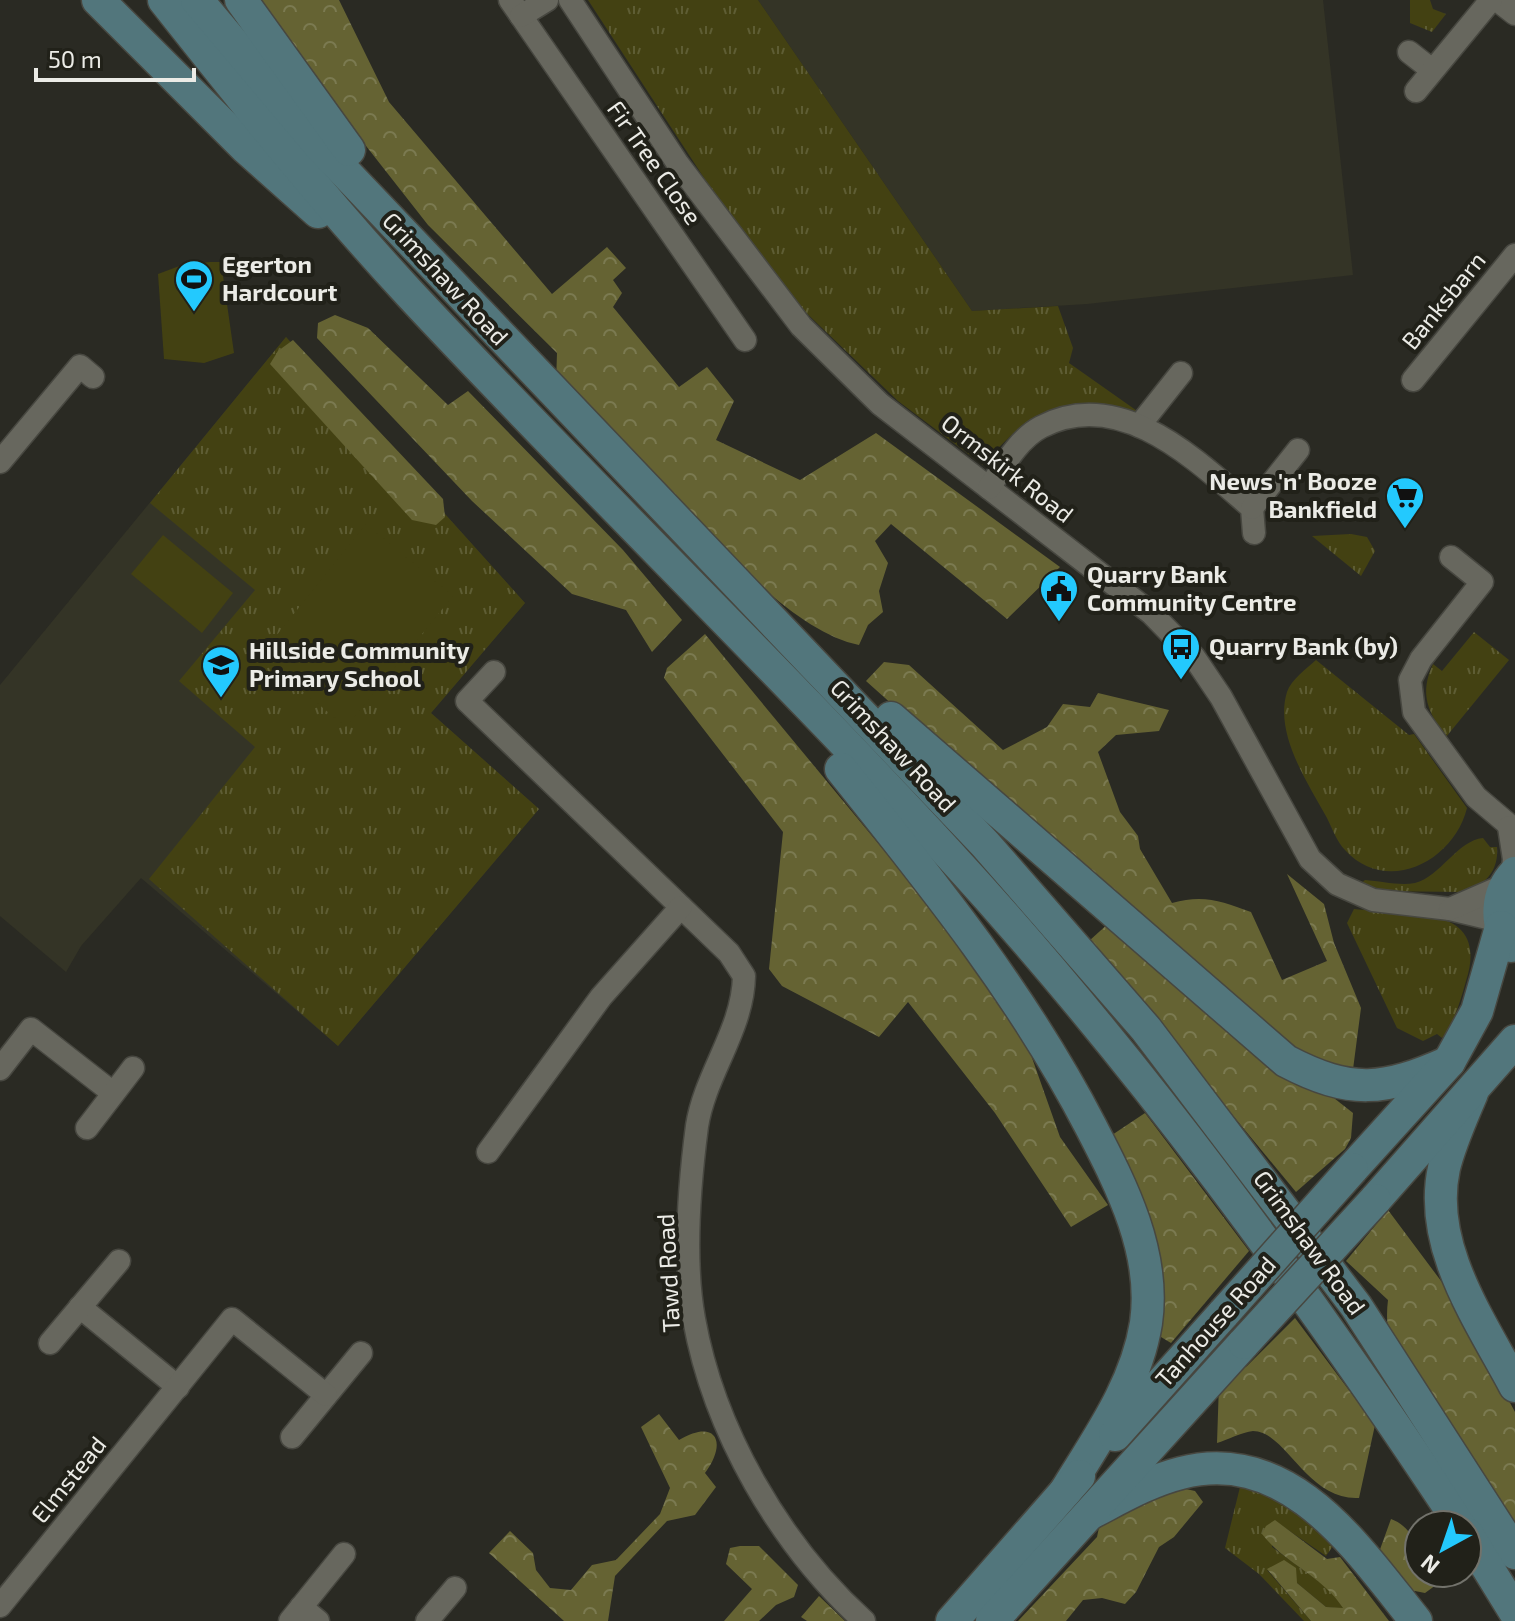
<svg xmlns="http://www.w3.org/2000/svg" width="1515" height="1621" viewBox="0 0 1515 1621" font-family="'Exo 2',sans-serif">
<defs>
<pattern id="grass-tufts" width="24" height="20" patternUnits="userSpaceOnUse" patternTransform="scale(2)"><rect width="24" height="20" fill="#434112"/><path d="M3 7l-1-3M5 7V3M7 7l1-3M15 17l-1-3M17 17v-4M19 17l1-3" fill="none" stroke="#5e5d34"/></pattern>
<pattern id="forest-crowns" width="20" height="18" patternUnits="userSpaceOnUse" patternTransform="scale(2)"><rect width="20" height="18" fill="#656333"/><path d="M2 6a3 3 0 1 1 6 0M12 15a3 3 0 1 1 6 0" fill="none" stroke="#7b7a51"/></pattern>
</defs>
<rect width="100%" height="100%" fill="#2a2a23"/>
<g fill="#343426">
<polygon points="758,0 1323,0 1353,275 1087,304 972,311"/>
<polygon points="286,337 525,603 431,713 539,809 338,1046 141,878 81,946 66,972 0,916 0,685"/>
</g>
<g fill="url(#grass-tufts)">
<path d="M 588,0 L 758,0 L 972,311 L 1058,306 L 1073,348 L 1069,363 L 1140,413 C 1059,403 1039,400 983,465 L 898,401 L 796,303 L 723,207 Z"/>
<polygon points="1410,0 1430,0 1433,9 1446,14 1432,32 1410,23"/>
<polygon points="286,337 525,603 431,713 539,809 338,1046 149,879 255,747 179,681 255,590 150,503"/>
<polygon points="1351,534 1367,537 1375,551 1361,576 1312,536"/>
<path d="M 1474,632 L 1509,660 L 1446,737 C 1428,712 1419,694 1433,664 L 1442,671 Z"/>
<path d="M 1316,660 L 1409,735 L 1414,734 L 1467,808 C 1454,861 1387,896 1345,850 C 1337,842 1332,828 1327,818 C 1308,783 1274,734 1287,692 C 1291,680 1307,668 1316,660 Z"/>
<path d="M 1483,838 L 1490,847 L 1497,847 C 1499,871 1485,886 1462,892 L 1376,891 L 1359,885 L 1365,880 C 1380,881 1400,886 1415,883 C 1440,877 1458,840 1483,838 Z"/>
<path d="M 1354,909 C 1408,915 1491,903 1466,981 C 1460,1002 1455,1021 1442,1038 L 1437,1034 L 1423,1041 L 1397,1028 L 1347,923 Z"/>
<path d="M 1241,1483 C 1277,1494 1310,1515 1333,1546 L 1326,1556 L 1275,1521 L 1272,1547 L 1332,1591 L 1344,1609 L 1326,1607 L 1297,1583 L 1267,1570 L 1311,1621 L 1304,1621 L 1259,1574 L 1225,1548 Z"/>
</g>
<g fill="url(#forest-crowns)">
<path d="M 256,0 L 339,0 L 389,102 L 552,294 L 607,247 L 626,268 L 613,280 L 622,293 L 613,307 L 679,387 L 707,367 L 734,401 L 716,440 L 800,480 L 876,433 L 1060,567 L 1007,619 L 891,524 L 875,541 L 888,563 L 879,591 L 883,612 L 868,625 L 859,645 C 796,633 719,546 673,500 C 634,462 595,423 556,384 L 557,353 L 428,225 L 254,3 Z"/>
<polygon points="335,315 368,328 448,405 468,391 623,550 682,620 652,652 626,610 572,594 472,501 317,338 318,323"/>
<polygon points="293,340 443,499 445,517 436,525 412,520 270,364 278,351"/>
<polygon points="705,634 968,952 1031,1055 1060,1137 1108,1205 1071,1227 995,1113 908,1002 879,1037 782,986 769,969 783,832 664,678 667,668"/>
<path d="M 884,662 L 909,665 L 1003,750 L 1047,727 L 1063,704 L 1090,707 L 1098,693 L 1169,710 L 1159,731 L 1116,735 L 1098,752 L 1120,812 L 1138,836 L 1140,849 L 1172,903 C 1203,894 1222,901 1251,912 L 1282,980 L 1327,961 L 1287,874 L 1324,904 L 1334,943 L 1361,1008 L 1352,1077 L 1264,1037 L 866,681 Z"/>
<polygon points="1110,922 1353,1113 1351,1138 1345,1149 1296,1192 1089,941"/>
<polygon points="1145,1113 1249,1251 1171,1343 1156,1334 1112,1135"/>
<path d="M 1388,1210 L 1453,1297 L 1515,1412 L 1515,1524 L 1412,1363 C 1388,1350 1385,1325 1388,1300 L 1346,1261 Z"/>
<path d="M 1295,1318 L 1375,1425 L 1359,1498 C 1307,1501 1286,1431 1253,1431 C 1242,1432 1227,1440 1217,1443 L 1219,1384 L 1247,1366 Z"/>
<path d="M 659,1414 L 679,1440 C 716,1418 728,1442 705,1473 L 716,1487 L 695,1515 L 667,1521 L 615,1576 L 608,1621 L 564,1621 L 489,1553 L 510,1531 L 533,1553 L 536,1570 L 550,1588 L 571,1590 L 592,1565 L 616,1560 L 660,1514 L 670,1488 L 641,1427 Z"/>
<polygon points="1177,1487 1195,1491 1203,1502 1174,1537 1159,1547 1136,1592 1125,1604 1102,1598 1083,1600 1066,1621 1018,1621 1097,1537 1101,1518"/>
<path d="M 1391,1519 C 1415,1528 1419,1551 1419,1573 L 1439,1573 L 1436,1585 L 1425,1593 L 1405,1589 L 1378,1555 Z"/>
<path d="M 1275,1520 L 1327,1559 L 1340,1557 L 1389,1621 L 1311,1621 L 1267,1569 L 1284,1560 L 1296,1568 L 1297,1583 L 1326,1607 L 1343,1608 C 1323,1576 1285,1564 1262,1534 L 1266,1526 Z"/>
<polygon points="740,1546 759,1546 798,1585 794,1597 776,1605 759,1621 724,1621 752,1589 726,1564 730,1548"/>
<polygon points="819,1596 845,1621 807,1621 801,1617"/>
</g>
<g fill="#434112">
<polygon points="210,262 221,262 234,353 204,363 164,359 158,274 182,265"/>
<polygon points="366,524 453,596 346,727 260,656"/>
<polygon points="163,535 233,593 202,633 131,574"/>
</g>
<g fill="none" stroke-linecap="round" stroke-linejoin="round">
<g stroke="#474740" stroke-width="25">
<g id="street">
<polyline points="510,0 745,340"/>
<polyline points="570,0 678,164 801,326 880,404 1151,613 1194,657 1221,697 1310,859 1337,884 1373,900 1450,909 1500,921"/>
<polyline points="1497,0 1515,14"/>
<polyline points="521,16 547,0"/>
<polyline points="1409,52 1432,70"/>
<polyline points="1416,91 1491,0"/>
<polyline points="1413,380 1515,255"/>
<polyline points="1139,426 1181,373"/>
<polyline points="0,462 80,366 93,377"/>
<path d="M 989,488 C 1003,467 1018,439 1041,427 C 1121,385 1197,461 1252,508 L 1254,533"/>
<polyline points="1252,508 1298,450"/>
<polyline points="1451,557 1482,582 1421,659 1410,680 1414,712 1476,797 1515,830"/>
<path d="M 494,672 L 467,701 L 729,953 L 744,976 C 743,1030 705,1074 697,1126 C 689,1187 683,1259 694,1319 C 714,1431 780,1545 864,1621"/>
<polyline points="1509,827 1514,859 1512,876"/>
<polyline points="1450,909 1505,885"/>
<polyline points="0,1069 31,1029 113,1093"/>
<polyline points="87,1128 133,1068"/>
<polyline points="488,1152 601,997 681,907"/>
<polyline points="80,1307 178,1387"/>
<polyline points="50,1343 119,1261"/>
<polyline points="292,1437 361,1353"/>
<polyline points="0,1606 232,1319 326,1395"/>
<polyline points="301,1607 318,1621"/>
<polyline points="290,1621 344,1554"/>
<polyline points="427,1621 455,1588"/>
</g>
</g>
<g stroke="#474740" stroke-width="35">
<g id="secondary">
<polyline points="98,0 245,147 318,212"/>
<path d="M 164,0 C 243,100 323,200 410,294 C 586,483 773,663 948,853 C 1139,1061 1306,1290 1461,1525"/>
<polyline points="197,0 320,146 985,844 1146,1029 1356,1306 1515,1553"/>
<polyline points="241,0 349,150"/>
<path d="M 891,718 L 1286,1061 C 1351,1095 1384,1091 1449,1062"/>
<path d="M 841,769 C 933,884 1024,997 1091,1127 C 1122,1187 1156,1253 1146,1323 C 1136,1386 1098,1438 1065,1492"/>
<path d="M 1511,946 C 1494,924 1496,893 1515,873"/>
<path d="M 1472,1093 C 1462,1117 1450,1143 1444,1168 C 1427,1246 1480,1320 1515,1386"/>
<polyline points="1352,1169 1449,1062 1477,1011 1501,927"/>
<polyline points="1375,1200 1515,1041"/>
<polyline points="1115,1435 1224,1313"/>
<path d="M 1091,1513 C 1120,1498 1149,1481 1181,1473 C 1290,1445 1357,1548 1416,1621"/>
<polyline points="1467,1534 1515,1612"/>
<polyline points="952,1621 1079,1476"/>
<polyline points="992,1621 1244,1343"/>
</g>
</g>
<use href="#street" stroke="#67675e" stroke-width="22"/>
<use href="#secondary" stroke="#52767c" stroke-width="32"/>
<g stroke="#474740" stroke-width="35" stroke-linecap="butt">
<g id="secondary-bridge">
<polyline points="1224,1313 1352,1169"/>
<polyline points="1244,1343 1375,1200"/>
</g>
</g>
<use href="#secondary-bridge" stroke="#52767c" stroke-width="32"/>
</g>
<defs>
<g id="stadium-pin" transform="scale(2)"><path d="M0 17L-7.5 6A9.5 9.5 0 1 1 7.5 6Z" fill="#23c9fe" stroke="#212119"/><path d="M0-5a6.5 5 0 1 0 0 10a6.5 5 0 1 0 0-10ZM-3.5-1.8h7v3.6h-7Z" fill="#111"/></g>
<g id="supermarket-pin" transform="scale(2)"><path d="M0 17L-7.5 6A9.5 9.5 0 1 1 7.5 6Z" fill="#23c9fe" stroke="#212119"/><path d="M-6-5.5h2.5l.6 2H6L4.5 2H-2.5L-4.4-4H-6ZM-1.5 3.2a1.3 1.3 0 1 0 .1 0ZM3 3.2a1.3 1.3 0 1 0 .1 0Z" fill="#111"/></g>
<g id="civic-pin" transform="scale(2)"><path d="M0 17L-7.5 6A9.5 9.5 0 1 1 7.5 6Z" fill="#23c9fe" stroke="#212119"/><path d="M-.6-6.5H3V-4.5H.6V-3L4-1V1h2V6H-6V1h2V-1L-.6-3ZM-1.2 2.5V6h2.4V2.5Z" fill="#111"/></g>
<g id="bus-pin" transform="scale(2)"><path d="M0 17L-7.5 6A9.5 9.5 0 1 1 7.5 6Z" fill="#23c9fe" stroke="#212119"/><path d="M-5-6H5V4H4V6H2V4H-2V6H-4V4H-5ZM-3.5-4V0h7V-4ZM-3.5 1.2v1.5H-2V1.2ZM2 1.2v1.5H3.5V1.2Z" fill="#111"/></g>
<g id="school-pin" transform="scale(2)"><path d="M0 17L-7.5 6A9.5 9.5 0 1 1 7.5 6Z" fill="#23c9fe" stroke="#212119"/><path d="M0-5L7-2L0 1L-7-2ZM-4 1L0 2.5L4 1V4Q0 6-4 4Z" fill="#111"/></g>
</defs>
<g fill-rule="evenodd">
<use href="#stadium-pin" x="194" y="279"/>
<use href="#supermarket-pin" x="1405" y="496"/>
<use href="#civic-pin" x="1059" y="589"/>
<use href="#bus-pin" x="1181" y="647"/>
<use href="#school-pin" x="221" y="665"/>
</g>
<g text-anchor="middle" stroke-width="8" stroke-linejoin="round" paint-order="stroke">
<g font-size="24" fill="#ebebe6" stroke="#212119">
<text transform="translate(654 163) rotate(55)" y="8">Fir Tree Close</text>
<text transform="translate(445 279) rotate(47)" y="8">Grimshaw Road</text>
<text transform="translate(1444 301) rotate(-51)" y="8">Banksbarn</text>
<text transform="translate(1007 469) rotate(38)" y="8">Ormskirk Road</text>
<text transform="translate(893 746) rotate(47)" y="8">Grimshaw Road</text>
<text transform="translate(1309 1243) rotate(54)" y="8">Grimshaw Road</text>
<text transform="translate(669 1273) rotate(-93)" y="8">Tawd Road</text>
<text transform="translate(1216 1322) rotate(-48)" y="8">Tanhouse Road</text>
<text transform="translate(69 1480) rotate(-51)" y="8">Elmstead</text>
</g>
<g font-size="24" font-weight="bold" fill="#ebebe6" stroke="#212119" text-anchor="start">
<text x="222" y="273">Egerton<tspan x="222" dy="28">Hardcourt</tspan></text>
<text x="1377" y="490" text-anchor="end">News 'n' Booze<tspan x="1377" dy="28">Bankfield</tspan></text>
<text x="1087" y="583">Quarry Bank<tspan x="1087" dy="28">Community Centre</tspan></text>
<text x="1209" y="655">Quarry Bank (by)</text>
<text x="249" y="659">Hillside Community<tspan x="249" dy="28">Primary School</tspan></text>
</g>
</g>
<g transform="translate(1443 1549) rotate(220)"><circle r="38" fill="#212119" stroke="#72726b" stroke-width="2"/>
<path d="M0-6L14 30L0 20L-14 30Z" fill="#23c9fe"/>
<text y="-12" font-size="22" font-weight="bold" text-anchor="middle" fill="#ebebe6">N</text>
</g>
<path d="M36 68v12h158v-12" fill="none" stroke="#ebebe6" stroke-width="4"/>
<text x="48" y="68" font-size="24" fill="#ebebe6" stroke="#212119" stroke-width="6" paint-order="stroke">50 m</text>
</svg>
